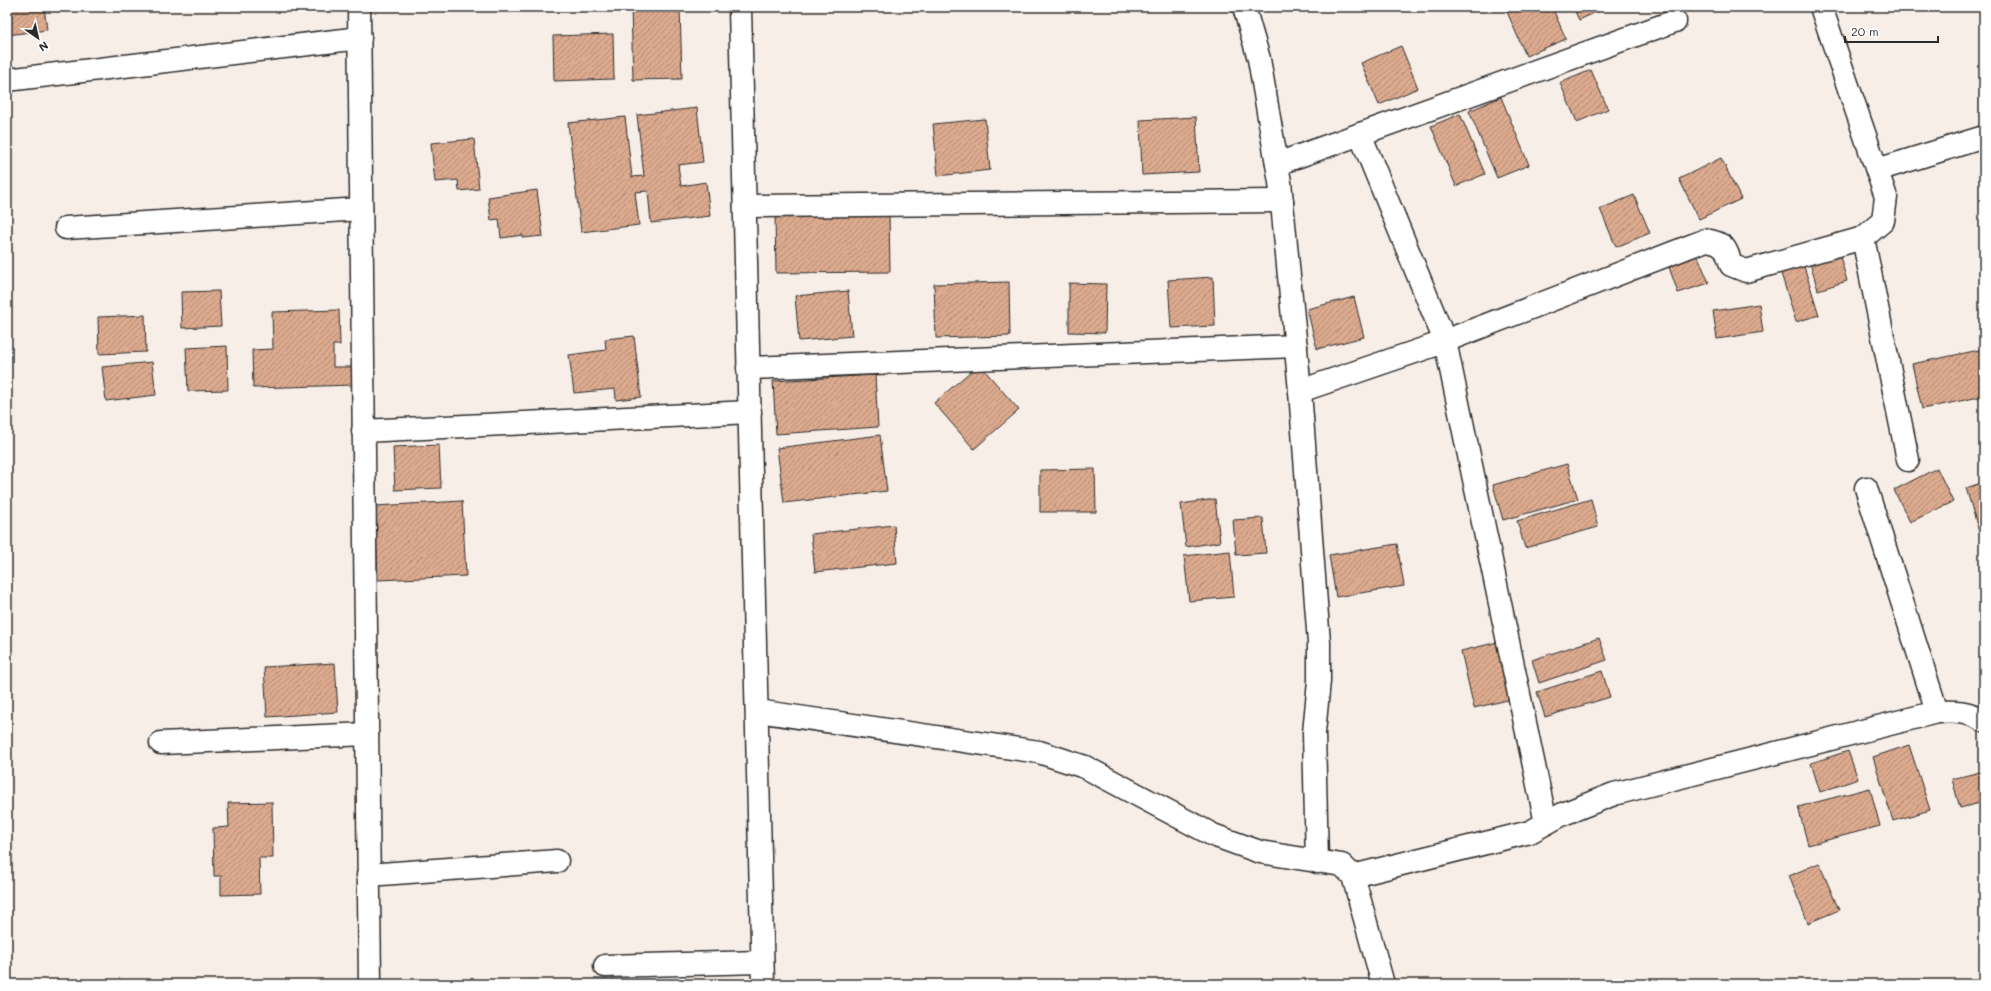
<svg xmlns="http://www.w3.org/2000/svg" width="1991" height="991" viewBox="0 0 1991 991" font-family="Mali,sans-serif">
<defs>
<pattern id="building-hatch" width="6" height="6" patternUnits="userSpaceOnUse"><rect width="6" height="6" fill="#dcaa8e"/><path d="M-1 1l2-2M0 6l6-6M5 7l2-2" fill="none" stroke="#b38b74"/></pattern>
</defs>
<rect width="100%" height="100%" fill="#f8eee8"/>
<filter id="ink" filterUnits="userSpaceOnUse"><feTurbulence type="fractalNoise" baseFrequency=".025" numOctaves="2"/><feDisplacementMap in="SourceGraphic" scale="8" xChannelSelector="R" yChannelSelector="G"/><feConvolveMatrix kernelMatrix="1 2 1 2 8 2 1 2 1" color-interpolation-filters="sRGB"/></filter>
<g filter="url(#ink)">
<g fill="url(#building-hatch)" stroke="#2b2b2b">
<polygon points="7,7 44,7 47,30 7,35"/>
<polygon points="631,7 680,7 682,79 633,80"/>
<polygon points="1505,7 1552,7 1566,39 1526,56"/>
<polygon points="1573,7 1607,7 1579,20"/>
<polygon points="613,34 614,79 554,81 553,36"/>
<polygon points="1401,46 1418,88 1379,105 1361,63"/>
<polygon points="1591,70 1608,109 1577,122 1560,83"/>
<polygon points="1501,97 1529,165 1497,178 1469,111"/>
<polygon points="697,108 703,162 678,165 681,186 706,182 710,216 651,223 648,191 635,192 639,225 581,232 568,123 625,117 632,177 644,176 637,115"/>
<polygon points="1460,114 1485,174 1456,186 1431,126"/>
<polygon points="1196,117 1199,172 1142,175 1140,120"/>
<polygon points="985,119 990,170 938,176 933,124"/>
<polygon points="474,139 479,189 459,191 458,180 435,182 431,143"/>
<polygon points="1721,158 1741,199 1699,219 1679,179"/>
<polygon points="537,190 543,236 523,238 523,235 501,238 499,219 491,220 488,197"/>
<polygon points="1634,195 1650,233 1616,247 1600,209"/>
<polygon points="889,212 890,272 776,273 775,214"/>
<polygon points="1839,253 1847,281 1818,290 1809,260"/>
<polygon points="1697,254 1709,283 1678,293 1669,267"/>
<polygon points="1803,263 1819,315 1796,322 1780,270"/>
<polygon points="1213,277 1215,326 1171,328 1168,280"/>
<polygon points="1009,282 1010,336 936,338 934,284"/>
<polygon points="1069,283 1106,284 1105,333 1069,332"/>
<polygon points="219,291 221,326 182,328 181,292"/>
<polygon points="848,291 852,336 799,341 795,296"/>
<polygon points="1354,297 1364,337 1317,349 1307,309"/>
<polygon points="1759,304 1763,332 1717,339 1713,311"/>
<polygon points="339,310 340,345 333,345 333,367 353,367 354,385 253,388 252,350 273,349 272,312"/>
<polygon points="145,315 146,352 99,354 98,317"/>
<polygon points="634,336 641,397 616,400 615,389 574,393 569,355 606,350 605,339"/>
<polygon points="227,346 228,390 188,391 186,348"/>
<polygon points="1984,349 1984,396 1922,409 1912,364"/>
<polygon points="152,362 156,395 106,401 102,367"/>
<polygon points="979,364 1019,410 974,449 934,403"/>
<polygon points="875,375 878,427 776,434 773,381"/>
<polygon points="880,435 887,491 784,503 777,448"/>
<polygon points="439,445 441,488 395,490 393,447"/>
<polygon points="1567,464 1578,499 1503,520 1493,485"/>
<polygon points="1937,468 1953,502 1910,522 1894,490"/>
<polygon points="1095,469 1096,512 1040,512 1040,470"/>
<polygon points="1984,482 1984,534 1980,535 1966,488"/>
<polygon points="1215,499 1220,542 1186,547 1181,504"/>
<polygon points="1591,499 1598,527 1525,548 1517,521"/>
<polygon points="462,501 466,576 378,580 375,506"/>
<polygon points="1263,518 1266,553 1236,555 1233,520"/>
<polygon points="894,525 897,563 815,572 811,534"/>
<polygon points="1397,544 1404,586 1336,597 1329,555"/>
<polygon points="1230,551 1234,597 1189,601 1184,556"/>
<polygon points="1599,638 1607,660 1539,683 1532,660"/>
<polygon points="1498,642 1512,699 1474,708 1461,651"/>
<polygon points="335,663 338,712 267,717 264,667"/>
<polygon points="1602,671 1610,697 1545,717 1537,692"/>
<polygon points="1909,745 1930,810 1893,821 1873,757"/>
<polygon points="1848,751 1858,779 1820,792 1811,763"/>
<polygon points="1984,771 1984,802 1960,808 1952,779"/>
<polygon points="1870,788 1880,826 1808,845 1798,807"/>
<polygon points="272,802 273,858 259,858 260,894 221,895 221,876 214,876 213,828 229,827 228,803"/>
<polygon points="1819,863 1839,910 1808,923 1789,876"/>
</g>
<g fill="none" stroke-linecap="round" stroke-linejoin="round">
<g stroke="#2b2b2b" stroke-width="25">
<g id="minor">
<polyline points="359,7 370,984"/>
<polyline points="1244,7 1259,59 1280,182 1300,391 1319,643 1319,681 1314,733 1317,862"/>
<polyline points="7,80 360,38"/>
<polyline points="1360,134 1445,341 1546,823"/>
<polyline points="1277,164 1675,21"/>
<polyline points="1877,170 1984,137"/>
<polyline points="745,206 1282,201"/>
<polyline points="66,228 361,209"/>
<polyline points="1863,238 1908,460"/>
<polyline points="748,368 1296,346"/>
<path d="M 1300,391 L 1432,346 L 1706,240 C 1725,243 1726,248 1731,265 L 1746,271 L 1863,238 L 1883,221 L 1886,197 L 1821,7"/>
<polyline points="363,431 750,412"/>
<polyline points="1866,488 1937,712"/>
<polyline points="757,711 1039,752 1085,767 1213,835 1260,852 1342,865 1353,876 1383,984"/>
<polyline points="161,743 367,734"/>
<polyline points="368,875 557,861"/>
<path d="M 1353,876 L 1530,832 L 1563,814 L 1614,794 L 1937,712 C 1954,711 1969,711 1984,721"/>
<polyline points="605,966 762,962"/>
</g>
</g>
<g stroke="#2b2b2b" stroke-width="25">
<polyline id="major" points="740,7 763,984"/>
</g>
<use href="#minor" stroke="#fff" stroke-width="22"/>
<use href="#major" stroke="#fff" stroke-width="22"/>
</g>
</g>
<rect width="1991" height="991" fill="none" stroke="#fff" stroke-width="24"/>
<rect x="12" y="12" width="1967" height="967" fill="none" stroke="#2b2b2b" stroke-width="1.5" filter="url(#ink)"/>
<g transform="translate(38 38) rotate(146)" stroke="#ffffff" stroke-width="3" paint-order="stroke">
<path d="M0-3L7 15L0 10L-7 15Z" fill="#2b2b2b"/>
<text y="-6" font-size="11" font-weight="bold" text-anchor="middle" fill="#2b2b2b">N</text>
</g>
<path d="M1845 36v6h93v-6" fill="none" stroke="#2b2b2b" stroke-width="2"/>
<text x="1851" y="36" font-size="12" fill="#2b2b2b" stroke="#ffffff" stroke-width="3" paint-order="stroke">20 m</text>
</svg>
